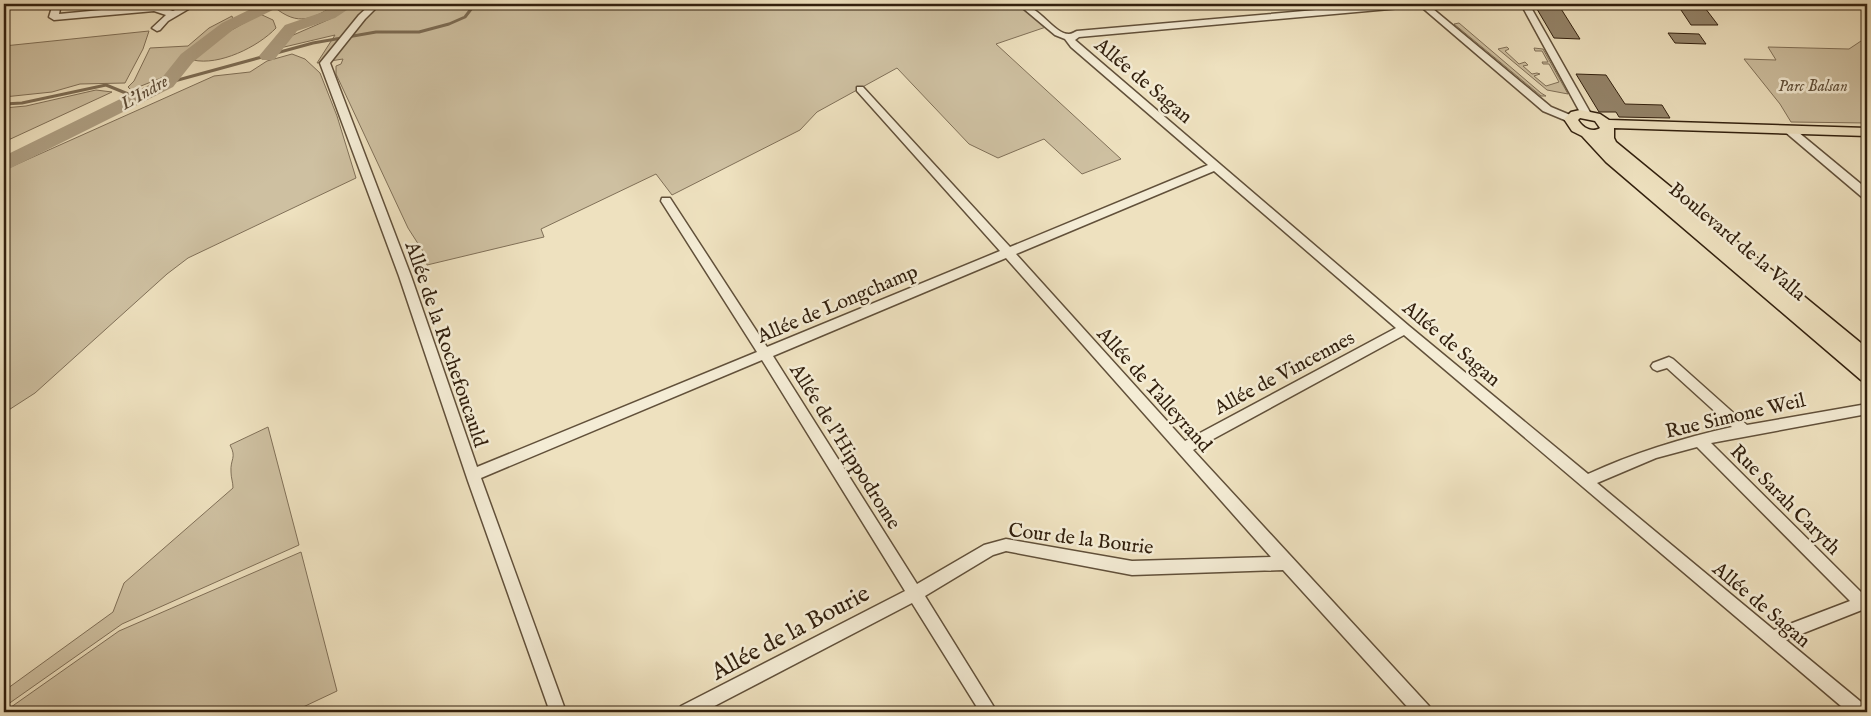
<svg xmlns="http://www.w3.org/2000/svg" width="1871" height="716" viewBox="0 0 1871 716" font-family="'IM FELL English',serif">
<rect width="100%" height="100%" fill="#eee1bf"/>
<filter id="stains"><feTurbulence type="fractalNoise" baseFrequency=".004" numOctaves="4"/><feColorMatrix values="0 0 0 0 .2 0 0 0 0 .09 0 0 0 0 .02 0 0 0 .5 -.17"/></filter>
<radialGradient id="worn" r=".72"><stop offset=".6" stop-color="#630" stop-opacity="0"/><stop offset="1" stop-color="#630" stop-opacity=".3"/></radialGradient>
<g fill="#cec0a1" stroke="#807058">
<path d="M 281,4 L 337,4 C 312,19 299,27 274,7 Z"/>
<polygon points="353,4 1019,4 1046,27 996,44 1121,159 1082,174 1044,139 998,158 969,144 897,68 817,112 800,130 672,195 656,174 541,229 544,237 427,265 424,253 408,228 336,74 336,66 341,64 343,59 317,63 335,35 280,48 291,36 330,19"/>
<path d="M 260,14 L 273,20 L 276,28 C 258,47 219,66 193,60 L 207,44 Z"/>
<polygon points="232,16 233,20 199,44 166,76 131,90 128,87 134,81 150,48 188,46 209,28"/>
<polygon points="1459,23 1541,93 1546,96 1541,96 1454,24"/>
<polygon points="149,31 143,49 125,83 80,84 52,92 4,97 4,46"/>
<polygon points="1867,37 1867,123 1791,122 1780,104 1744,59 1776,60 1768,47 1849,49"/>
<polygon points="1507,47 1509,49 1505,51 1519,64 1525,62 1528,65 1523,66 1532,74 1537,73 1540,74 1534,76 1546,86 1559,82 1549,64 1543,64 1542,62 1548,62 1542,51 1535,51 1534,48 1543,49 1568,94 1547,90 1498,49"/>
<polygon points="292,54 305,59 320,73 337,116 356,178 188,258 167,274 35,393 4,413 4,170 214,76 250,72 267,61"/>
<polygon points="96,90 112,92 4,142 4,108 26,106"/>
<path d="M 268,427 L 299,545 L 122,624 L 4,707 L 4,691 L 113,612 L 124,583 L 233,488 C 233,482 231,478 231,472 C 230,459 237,458 230,445 Z"/>
<polygon points="301,552 337,691 301,708 301,712 4,712 119,631"/>
</g>
<g fill="none" stroke-linecap="round" stroke-linejoin="round">
<g stroke="#7c6c54" stroke-width="3">
<polyline points="167,83 313,43 376,32 419,32 449,24 465,17 475,4"/>
<polyline points="4,104 22,103 106,85 138,98"/>
</g>
<g fill="#ae9f83" fill-rule="evenodd">
<polygon points="261,4 281,4 279,7 234,29 193,62 173,87 11,168 4,170 4,156 161,79 181,54 222,23"/>
<polygon points="337,4 356,4 335,18 297,31 274,60 262,60 259,56 285,25 323,12"/>
</g>
</g>
<g fill="#94846a" stroke="#32200e">
<polygon points="1534,4 1558,4 1580,39 1554,38"/>
<polygon points="1677,4 1702,4 1718,25 1691,25"/>
<polygon points="1668,33 1699,34 1706,44 1675,43"/>
<polygon points="1576,74 1606,75 1625,104 1662,105 1670,118 1619,117 1616,112 1599,112"/>
</g>
<g fill="none" stroke-linecap="round" stroke-linejoin="round">
<g stroke="#61503a" stroke-width="3">
<g id="minor">
<polygon points="53,4 61,4 59,14 154,5 173,11 187,4 197,4 168,21 160,30 157,31 152,28 166,15 154,11 54,20 49,17"/>
<path d="M 371,4 L 380,4 L 365,19 L 330,63 L 411,276 L 477,467 L 757,352 L 661,201 L 662,198 L 670,198 L 767,347 L 1000,251 L 857,91 L 857,87 L 863,87 L 1010,247 L 1208,165 L 1071,47 L 1065,39 L 1055,35 L 1018,4 C 1039,4 1053,34 1069,34 C 1072,34 1074,32 1077,31 L 1385,4 L 1416,4 L 1412,7 L 1079,37 L 1075,40 L 1409,326 L 1588,474 C 1634,453 1682,438 1732,427 L 1667,368 L 1657,371 L 1653,369 L 1651,366 L 1653,363 L 1669,357 L 1673,359 L 1747,425 L 1867,404 L 1867,414 L 1711,443 L 1867,598 L 1867,608 L 1786,640 L 1866,706 L 1867,712 L 1848,712 L 1404,335 L 1193,450 L 1429,706 L 1431,712 L 1412,712 L 1283,570 L 1132,575 L 1006,551 L 993,555 L 925,596 L 997,712 L 980,712 L 912,603 L 703,712 L 679,712 L 681,706 L 905,591 L 762,360 L 481,478 L 566,712 L 550,712 L 468,481 L 399,276 L 320,63 L 359,15 ZM 1214,171 L 1396,328 L 1185,441 L 1016,254 ZM 1006,258 L 1271,557 L 1132,561 L 1006,539 L 984,545 L 917,584 L 773,356 ZM 1697,447 L 1850,601 L 1774,630 L 1597,483 L 1656,458 Z"/>
<polygon points="1418,4 1427,4 1551,107 1575,117 1575,121 1567,121 1543,111"/>
<polygon points="1521,4 1529,4 1591,114 1590,116 1586,117 1581,114"/>
<polygon points="1788,126 1792,127 1867,189 1867,199 1863,198 1784,131 1784,127"/>
</g>
</g>
<g stroke="#32200e" stroke-width="3">
<path id="major" d="M 1580,110 L 1600,114 L 1609,120 L 1867,128 L 1867,136 L 1614,128 L 1614,138 L 1616,142 L 1867,348 L 1867,363 L 1862,362 L 1867,366 L 1867,381 L 1861,380 L 1606,162 L 1582,136 L 1572,131 L 1564,119 L 1571,112 ZM 1580,118 L 1595,121 L 1600,128 C 1592,133 1583,128 1578,120 Z"/>
</g>
<use href="#minor" fill="#f4ecd5" fill-rule="evenodd"/>
<use href="#major" fill="#eee1bf" fill-rule="evenodd"/>
</g>
<g text-anchor="middle" stroke-width="5" stroke-linejoin="round" paint-order="stroke">
<g font-size="16" font-style="italic" fill="#61503a" stroke="#f4ecd5">
<text x="1813" y="91">Parc Balsan</text>
</g>
<g font-size="18" font-style="italic" fill="#5d4c37" stroke="#f4ecd5">
<text transform="translate(144 92) rotate(-30)" y="6">L'Indre</text>
</g>
<g font-size="20" fill="#32200e" stroke="#f4ecd5">
<text transform="translate(1144 80) rotate(40)" y="7">Allée de Sagan</text>
<text transform="translate(1738 241) rotate(40)" y="7">Boulevard de la Valla</text>
<text transform="translate(837 303) rotate(-23)" y="7">Allée de Longchamp</text>
<text transform="translate(1452 343) rotate(40)" y="7">Allée de Sagan</text>
<text transform="translate(447 344) rotate(71)" y="7">Allée de la Rochefoucauld</text>
<text transform="translate(1284 372) rotate(-28)" y="7">Allée de Vincennes</text>
<text transform="translate(1155 389) rotate(48)" y="7">Allée de Talleyrand</text>
<text transform="translate(1735 415) rotate(-13)" y="7">Rue Simone Weil</text>
<text transform="translate(846 446) rotate(58)" y="7">Allée de l'Hippodrome</text>
<text transform="translate(1786 499) rotate(45)" y="7">Rue Sarah Caryth</text>
<text transform="translate(1081 538) rotate(7)" y="7">Cour de la Bourie</text>
<text transform="translate(1762 604) rotate(40)" y="7">Allée de Sagan</text>
</g>
<g font-size="24" fill="#32200e" stroke="#f4ecd5">
<text transform="translate(790 632) rotate(-28)" y="8">Allée de la Bourie</text>
</g>
</g>
<rect width="1871" height="716" fill="none" stroke="#eee1bf" stroke-width="20"/>
<rect x="5" y="5" width="1861" height="706" fill="none" stroke="#32200e" stroke-width="2.5"/>
<rect x="10" y="10" width="1851" height="696" fill="none" stroke="#32200e"/>
<rect width="100%" height="100%" filter="url(#stains)"/>
<rect width="100%" height="100%" fill="url(#worn)"/>
</svg>
